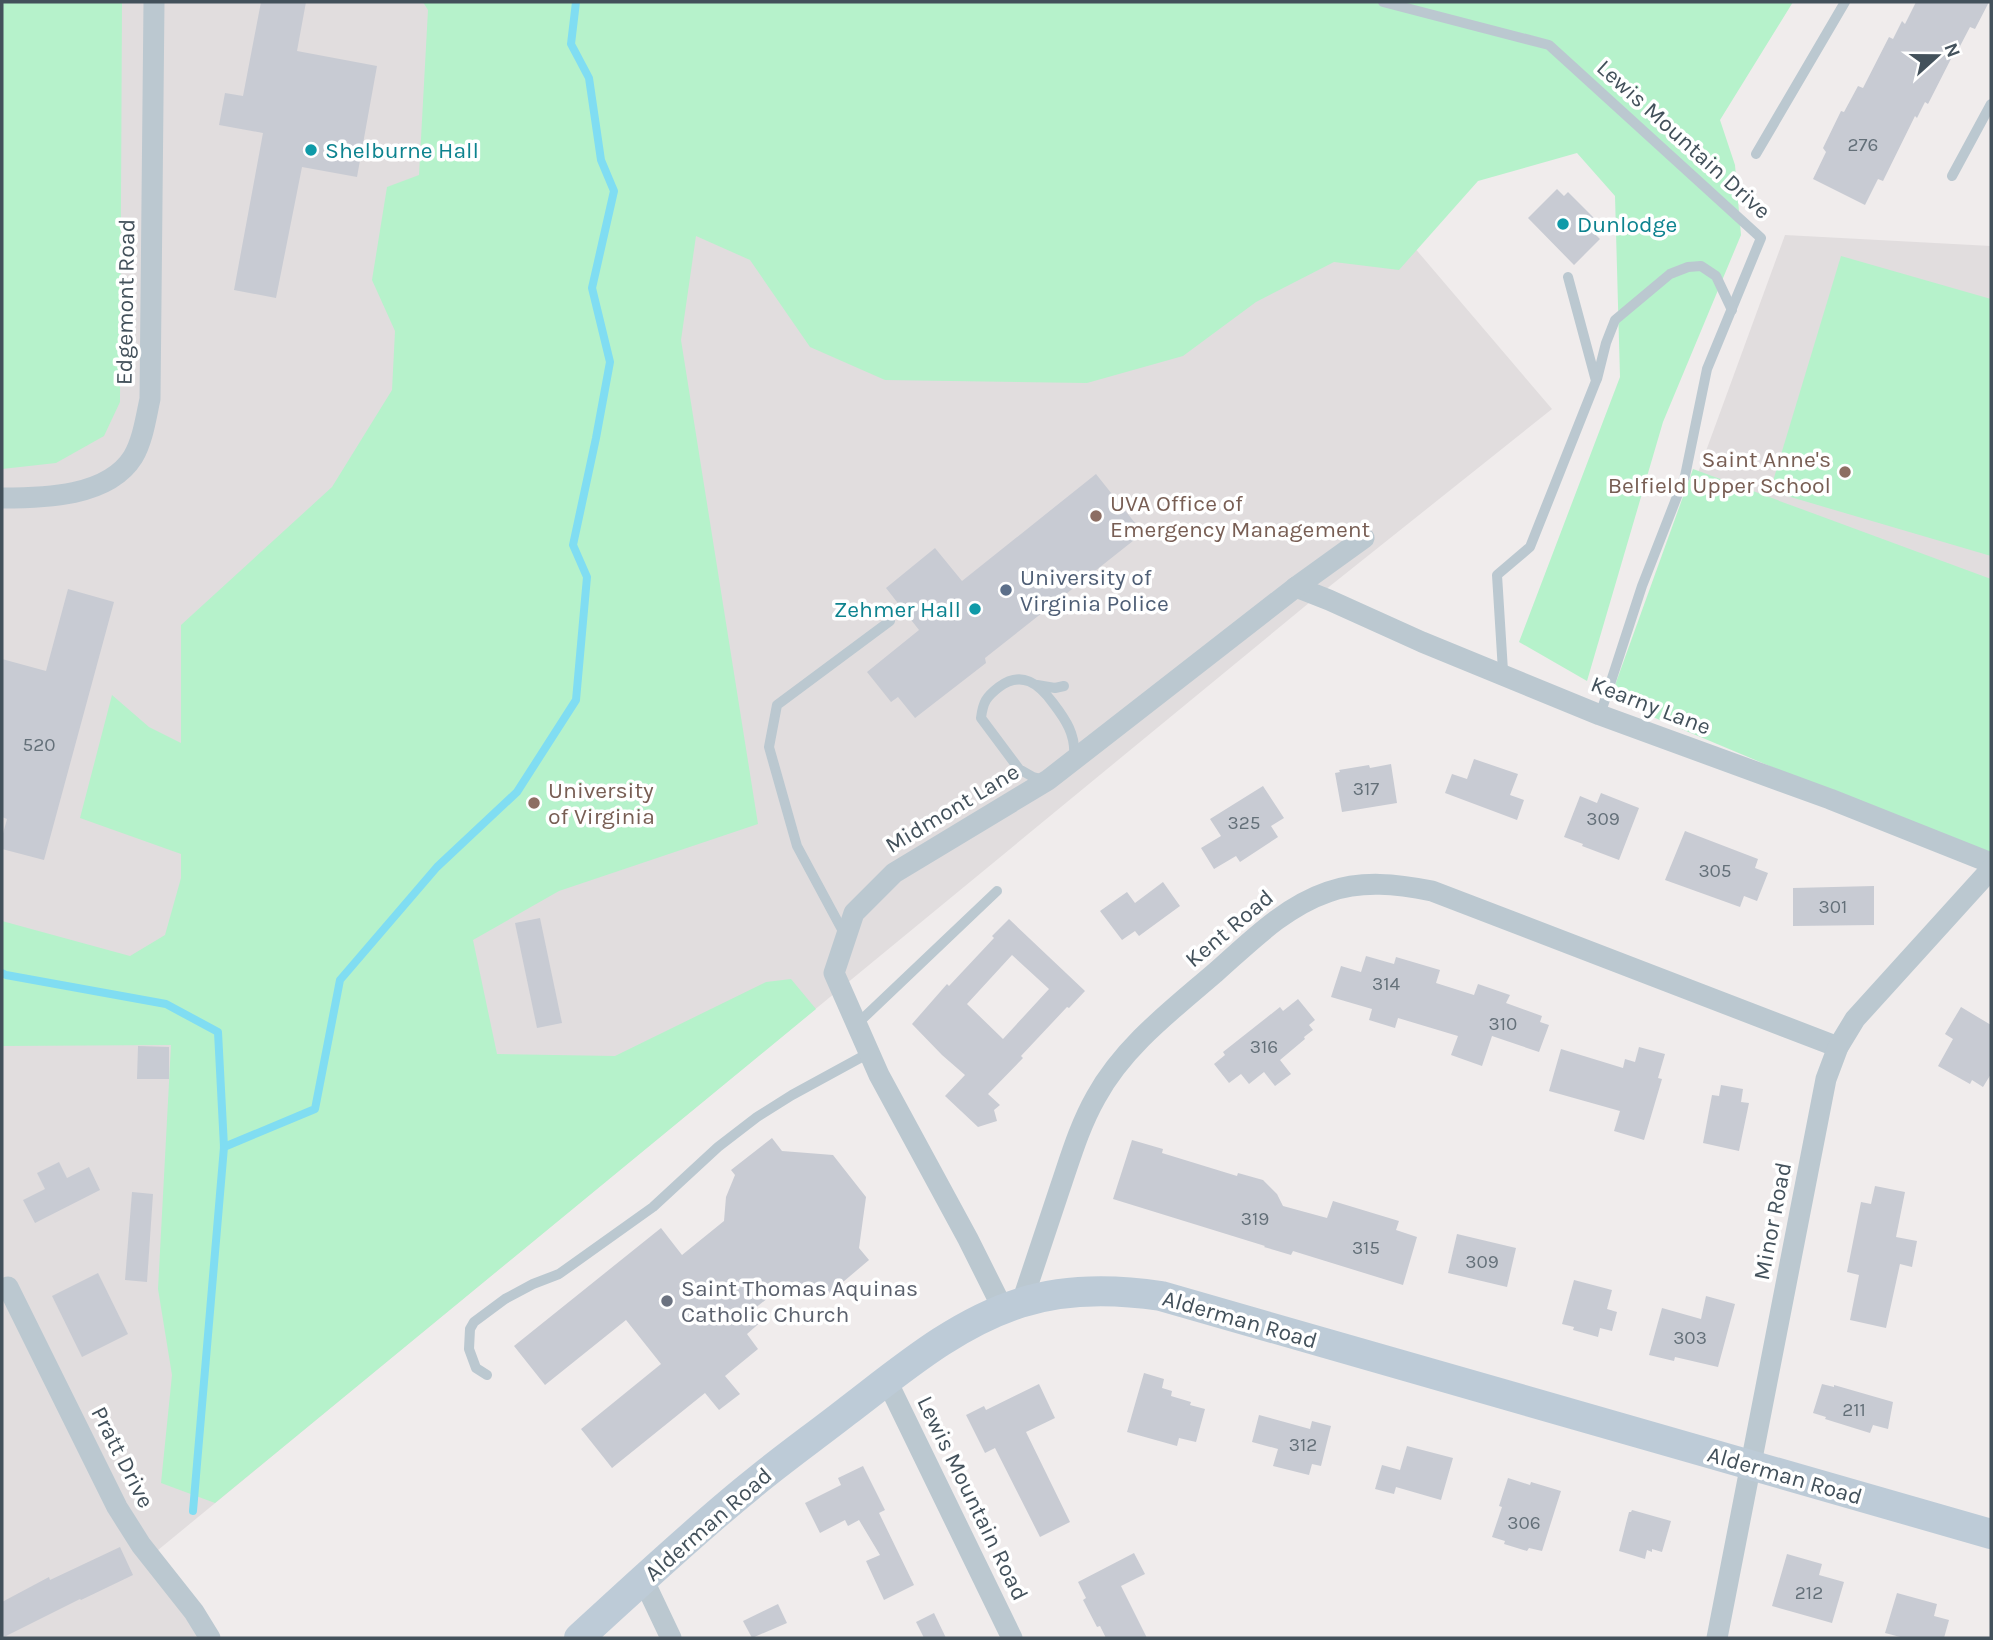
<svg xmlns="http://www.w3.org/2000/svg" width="1993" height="1640" viewBox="0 0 1993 1640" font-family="Karla,sans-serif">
<rect width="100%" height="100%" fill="#f0ecec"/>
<g fill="#e1ddde">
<polygon points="2,2 1205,2 1552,409 1315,598 152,1555 220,1638 2,1638"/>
<polygon points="1785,235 1991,246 1991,840 1616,697"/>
</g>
<g fill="#b6f2cb">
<polygon points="2,2 122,2 120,402 104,436 56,463 2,469"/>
<polygon points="423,2 1793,2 1720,120 1735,165 1741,235 1663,422 1587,681 1519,642 1620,377 1615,196 1577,153 1478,181 1399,270 1334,262 1256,302 1183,356 1087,383 885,380 810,347 750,260 696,236 681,340 758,824 559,891 473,940 497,1054 615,1056 766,982 791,979 816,1009 215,1503 161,1483 172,1375 158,1289 171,1045 2,1046 2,921 130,956 165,935 181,878 181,854 80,818 112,695 149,727 181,743 181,625 332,487 392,390 395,331 372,280 387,187 419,175 428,10"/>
<polygon points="1841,256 1991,299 1991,556 1770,491"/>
<polygon points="1693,469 1991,579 1991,859 1610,699"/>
</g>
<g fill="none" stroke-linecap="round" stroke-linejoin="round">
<g stroke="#80ddf2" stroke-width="8">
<polyline points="2,973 6,975 166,1004 218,1032 224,1147 193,1511"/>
<polyline points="224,1147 315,1109 340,980 437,867 517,792 576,700 587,577 573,545 596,438 610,362 592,288 614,191 601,160 589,78 571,44 576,2"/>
</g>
</g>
<g fill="#c8cbd3" fill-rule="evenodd">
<polygon points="261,2 306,2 297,51 377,66 357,177 302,167 276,298 234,290 263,133 219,125 225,93 243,96"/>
<polygon points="1916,2 1989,2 1975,29 1970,27 1958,50 1956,49 1928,104 1925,102 1917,118 1915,116 1883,181 1878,179 1865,205 1813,179 1826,152 1823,148 1841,111 1844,112 1858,86 1863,88 1889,37 1893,39 1902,21 1905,24"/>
<polygon points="1557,189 1564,196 1568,192 1596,220 1588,227 1600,239 1574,265 1528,218"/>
<polygon points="1096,474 1143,533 985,658 986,663 915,718 898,697 891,702 867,672 919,630 886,588 935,548 962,581"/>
<polygon points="68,589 114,602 44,860 2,849 2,837 7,819 2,817 2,659 46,671"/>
<polygon points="1474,759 1518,774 1510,795 1524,800 1517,820 1445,793 1452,774 1467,779"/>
<polygon points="1391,764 1397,803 1342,812 1335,773 1340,772 1339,770 1369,765 1370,768"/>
<polygon points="1263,786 1284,818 1271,826 1278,837 1240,862 1236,856 1214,869 1201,848 1221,836 1210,819"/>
<polygon points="1601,793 1639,808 1619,860 1582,846 1583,844 1564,837 1580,796 1597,803"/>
<polygon points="1685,831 1758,859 1755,868 1768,873 1757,901 1744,896 1740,907 1665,880"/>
<polygon points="1163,882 1180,906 1139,936 1135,931 1122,940 1100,911 1127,892 1135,903"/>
<polygon points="1874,886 1874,925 1793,926 1793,888"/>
<polygon points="540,918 562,1023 537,1028 515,923"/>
<path d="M 1009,919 L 1085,991 L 1069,1008 L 1067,1007 L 1021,1056 L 1023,1058 L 988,1094 L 1000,1105 L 994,1110 L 997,1121 L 978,1127 L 945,1096 L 965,1075 L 942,1055 L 912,1024 L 947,984 L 949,986 L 994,938 L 992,936 ZM 1012,955 L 1049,989 L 1003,1039 L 967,1004 Z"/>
<polygon points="1366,956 1394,964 1396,957 1440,970 1436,983 1474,995 1478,984 1510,995 1506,1003 1542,1016 1540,1022 1549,1025 1539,1052 1492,1036 1482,1066 1451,1055 1458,1036 1398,1018 1395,1028 1369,1020 1372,1009 1331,997 1341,966 1361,972"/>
<polygon points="1298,999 1315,1020 1309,1025 1313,1030 1304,1037 1305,1039 1280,1060 1291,1074 1275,1086 1264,1072 1249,1084 1241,1074 1229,1083 1214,1064 1225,1055 1223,1052 1280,1007 1283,1011"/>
<polygon points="1961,1007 1991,1025 1991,1074 1983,1087 1972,1080 1970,1084 1938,1066 1953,1039 1945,1034"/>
<polygon points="138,1046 169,1047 169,1079 137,1079"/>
<polygon points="1639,1047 1665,1054 1658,1078 1662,1079 1644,1140 1614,1131 1620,1111 1549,1091 1561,1049 1623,1068 1625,1059 1635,1062"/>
<polygon points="1721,1085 1743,1089 1741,1102 1749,1103 1739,1151 1703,1143 1712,1095 1719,1096"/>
<polygon points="772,1138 782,1151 833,1155 866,1197 859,1248 869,1260 830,1293 826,1288 800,1293 778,1290 754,1309 763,1320 747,1334 758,1349 725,1376 740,1394 719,1410 705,1393 612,1468 581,1429 661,1364 626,1320 545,1385 514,1346 661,1228 682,1255 724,1221 726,1197 735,1175 731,1170"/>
<polygon points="1132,1140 1163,1149 1162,1153 1237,1176 1238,1173 1263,1180 1277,1194 1283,1206 1327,1218 1333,1201 1399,1221 1396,1230 1417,1237 1403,1285 1293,1251 1291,1255 1264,1247 1265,1246 1113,1199"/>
<polygon points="59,1162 67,1178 89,1167 100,1190 35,1223 23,1200 45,1189 37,1173"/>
<polygon points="1875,1186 1905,1192 1896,1237 1917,1241 1912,1267 1900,1264 1886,1328 1850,1320 1859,1275 1847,1272 1861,1202 1871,1204"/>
<polygon points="132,1192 153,1194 147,1282 125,1280"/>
<polygon points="1457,1234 1516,1248 1507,1287 1448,1273"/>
<polygon points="98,1273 128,1334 82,1357 52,1296"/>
<polygon points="1574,1280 1612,1290 1607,1309 1617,1312 1612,1331 1600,1328 1598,1337 1573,1330 1574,1327 1562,1324"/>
<polygon points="1706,1296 1735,1304 1718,1367 1675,1357 1674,1361 1649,1355 1662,1308 1701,1319"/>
<polygon points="1144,1373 1164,1379 1162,1388 1172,1391 1171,1396 1191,1402 1190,1405 1205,1409 1196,1442 1179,1438 1177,1446 1127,1432"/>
<polygon points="1039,1384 1055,1418 1026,1432 1070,1522 1040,1537 995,1448 985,1453 966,1415 984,1406 986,1410"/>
<polygon points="1822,1384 1834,1387 1834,1385 1893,1402 1888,1429 1873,1425 1870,1433 1825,1419 1826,1417 1813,1413"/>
<polygon points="1259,1415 1310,1429 1312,1421 1331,1426 1321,1466 1312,1464 1309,1475 1273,1466 1278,1449 1252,1442"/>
<polygon points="1407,1446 1453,1458 1441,1500 1396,1487 1394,1494 1375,1489 1382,1465 1400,1470"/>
<polygon points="863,1466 885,1510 879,1513 914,1585 884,1600 866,1561 880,1555 859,1520 848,1526 845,1520 820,1533 805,1503 841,1485 838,1478"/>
<polygon points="1508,1478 1530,1485 1531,1482 1561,1491 1542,1551 1529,1548 1527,1551 1504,1544 1505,1541 1492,1537 1502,1507 1499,1506"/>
<polygon points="1632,1510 1671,1521 1662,1552 1652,1549 1652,1552 1647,1550 1645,1559 1619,1551 1629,1512 1631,1512"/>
<polygon points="120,1547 133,1575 81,1600 80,1599 2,1638 2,1602 49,1577 50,1580"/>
<polygon points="1134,1553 1145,1574 1121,1586 1147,1638 1106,1638 1100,1626 1097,1627 1083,1600 1086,1598 1078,1582"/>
<polygon points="1787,1554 1822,1564 1819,1575 1844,1582 1832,1623 1772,1606"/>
<polygon points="1897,1593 1937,1604 1934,1616 1949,1620 1944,1638 1904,1638 1885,1633"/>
<polygon points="778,1604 787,1623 752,1638 743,1621"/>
<polygon points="934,1613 946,1638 924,1638 916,1622"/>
</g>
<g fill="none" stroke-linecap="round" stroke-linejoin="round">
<g stroke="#bbc8d0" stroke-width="10">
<polyline points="1383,2 1549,45 1761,238 1707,369 1685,476 1642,586 1600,715"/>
<polyline points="1756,154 1845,2"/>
<polyline points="1952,176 1991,104"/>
<polyline points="1597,379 1606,343 1615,320 1670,274 1688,267 1701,266 1716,276 1732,310"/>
<polyline points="1506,676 1503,671 1497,575 1530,547 1596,381 1568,277"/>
<polyline points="1037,685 1055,688 1064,686"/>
<path d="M 1045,780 L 1033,777 L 1019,769 L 981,718 C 983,702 986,697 999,687 C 1022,670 1039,684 1053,703 C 1066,720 1076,735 1074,757"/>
<polyline points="846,937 797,846 769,747 777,705 890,621"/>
<polyline points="856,1025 997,891"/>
<polyline points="487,1375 476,1368 469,1349 470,1329 474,1322 505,1299 533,1284 559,1274 653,1207 718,1147 757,1117 792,1095 869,1053"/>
</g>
<g stroke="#bbc8d0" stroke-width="21">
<path d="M 2,498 C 44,498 108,497 133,457 C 143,440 146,417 150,399 L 154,2"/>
<polyline points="1296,587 1329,600 1422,642 1600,715 1830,799 1991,863"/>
<polyline points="8,1287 117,1507 141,1545 194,1612 210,1638"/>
<path d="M 1022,1302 C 1034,1265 1047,1228 1059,1191 C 1070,1159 1079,1127 1096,1097 C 1124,1046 1172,1010 1216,972 C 1250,942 1284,907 1328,892 C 1362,880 1397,884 1432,891 L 1838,1047"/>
<polyline points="1003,1309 968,1239 879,1075 834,973 854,913 894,873 1048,780 1296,587 1364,538"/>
<polyline points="887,1381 1012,1638"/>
<polyline points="643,1579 671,1638"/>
<polyline points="1717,1638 1826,1079 1838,1047 1855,1019 1991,869"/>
</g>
<path stroke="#bdcbd7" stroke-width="30" d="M 579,1638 C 635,1587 690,1535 749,1487 C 780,1461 814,1437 846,1412 C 900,1371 954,1324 1020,1303 C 1066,1288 1114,1289 1161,1296 L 1991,1534"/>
</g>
<g fill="#0f9aa8" stroke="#fff" stroke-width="2.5">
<circle cx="311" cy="150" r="7"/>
<circle cx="1563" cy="224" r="7"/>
<circle cx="975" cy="609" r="7"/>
</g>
<g fill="#8d6e63" stroke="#fff" stroke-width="2.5">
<circle cx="1845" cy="472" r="7"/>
<circle cx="1096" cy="516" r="7"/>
<circle cx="534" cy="803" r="7"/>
</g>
<circle fill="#5c6f8a" stroke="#fff" stroke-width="2.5" cx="1006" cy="590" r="7"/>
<circle fill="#6b7280" stroke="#fff" stroke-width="2.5" cx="667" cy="1301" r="7"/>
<g text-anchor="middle" stroke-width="7" stroke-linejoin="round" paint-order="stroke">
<g font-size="19" fill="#647079">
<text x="1863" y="151">276</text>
<text x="39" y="751">520</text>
<text x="1366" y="795">317</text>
<text x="1603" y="825">309</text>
<text x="1244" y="829">325</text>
<text x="1715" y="877">305</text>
<text x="1833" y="913">301</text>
<text x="1386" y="990">314</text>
<text x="1503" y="1030">310</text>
<text x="1264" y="1053">316</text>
<text x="1255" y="1225">319</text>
<text x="1366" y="1254">315</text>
<text x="1482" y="1268">309</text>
<text x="1690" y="1344">303</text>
<text x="1854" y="1416">211</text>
<text x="1303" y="1451">312</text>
<text x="1524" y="1529">306</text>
<text x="1809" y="1599">212</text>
</g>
<g font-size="23" fill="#43515b" stroke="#fff">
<text transform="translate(1684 139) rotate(42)" y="8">Lewis Mountain Drive</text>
<text transform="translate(125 302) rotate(-89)" y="8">Edgemont Road</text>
<text transform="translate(1651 705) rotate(21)" y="8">Kearny Lane</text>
<text transform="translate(952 808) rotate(-31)" y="8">Midmont Lane</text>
<text transform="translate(1229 928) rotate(-40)" y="8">Kent Road</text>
<text transform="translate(1772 1221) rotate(-79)" y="8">Minor Road</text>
<text transform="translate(1240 1319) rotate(16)" y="8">Alderman Road</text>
<text transform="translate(123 1457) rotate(63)" y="8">Pratt Drive</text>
<text transform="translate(1785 1475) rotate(16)" y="8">Alderman Road</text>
<text transform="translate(973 1498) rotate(64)" y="8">Lewis Mountain Road</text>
<text transform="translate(708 1524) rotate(-41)" y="8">Alderman Road</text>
</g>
<g font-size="23" fill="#0d838f" stroke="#fff" text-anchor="start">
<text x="325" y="158">Shelburne Hall</text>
<text x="1577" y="232">Dunlodge</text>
<text x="961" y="617" text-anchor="end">Zehmer Hall</text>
</g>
<g font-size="23" fill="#785e54" stroke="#fff" text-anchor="start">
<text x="1831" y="467" text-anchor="end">Saint Anne's<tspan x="1831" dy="26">Belfield Upper School</tspan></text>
<text x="1110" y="511">UVA Office of<tspan x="1110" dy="26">Emergency Management</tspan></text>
<text x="548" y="798">University<tspan x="548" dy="26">of Virginia</tspan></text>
</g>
<g font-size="23" fill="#4e5e75" stroke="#fff" text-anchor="start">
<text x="1020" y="585">University of<tspan x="1020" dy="26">Virginia Police</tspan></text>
</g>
<g font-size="23" fill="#5b616d" stroke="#fff" text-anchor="start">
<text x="681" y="1296">Saint Thomas Aquinas<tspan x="681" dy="26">Catholic Church</tspan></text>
</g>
</g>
<rect width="1993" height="1640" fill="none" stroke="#43515b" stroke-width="7"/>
<g transform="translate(1937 56) rotate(69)" stroke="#ffffff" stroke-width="5" paint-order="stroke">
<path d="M0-5L12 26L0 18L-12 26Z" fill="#43515b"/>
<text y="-10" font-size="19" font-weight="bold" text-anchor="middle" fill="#43515b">N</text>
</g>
</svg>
